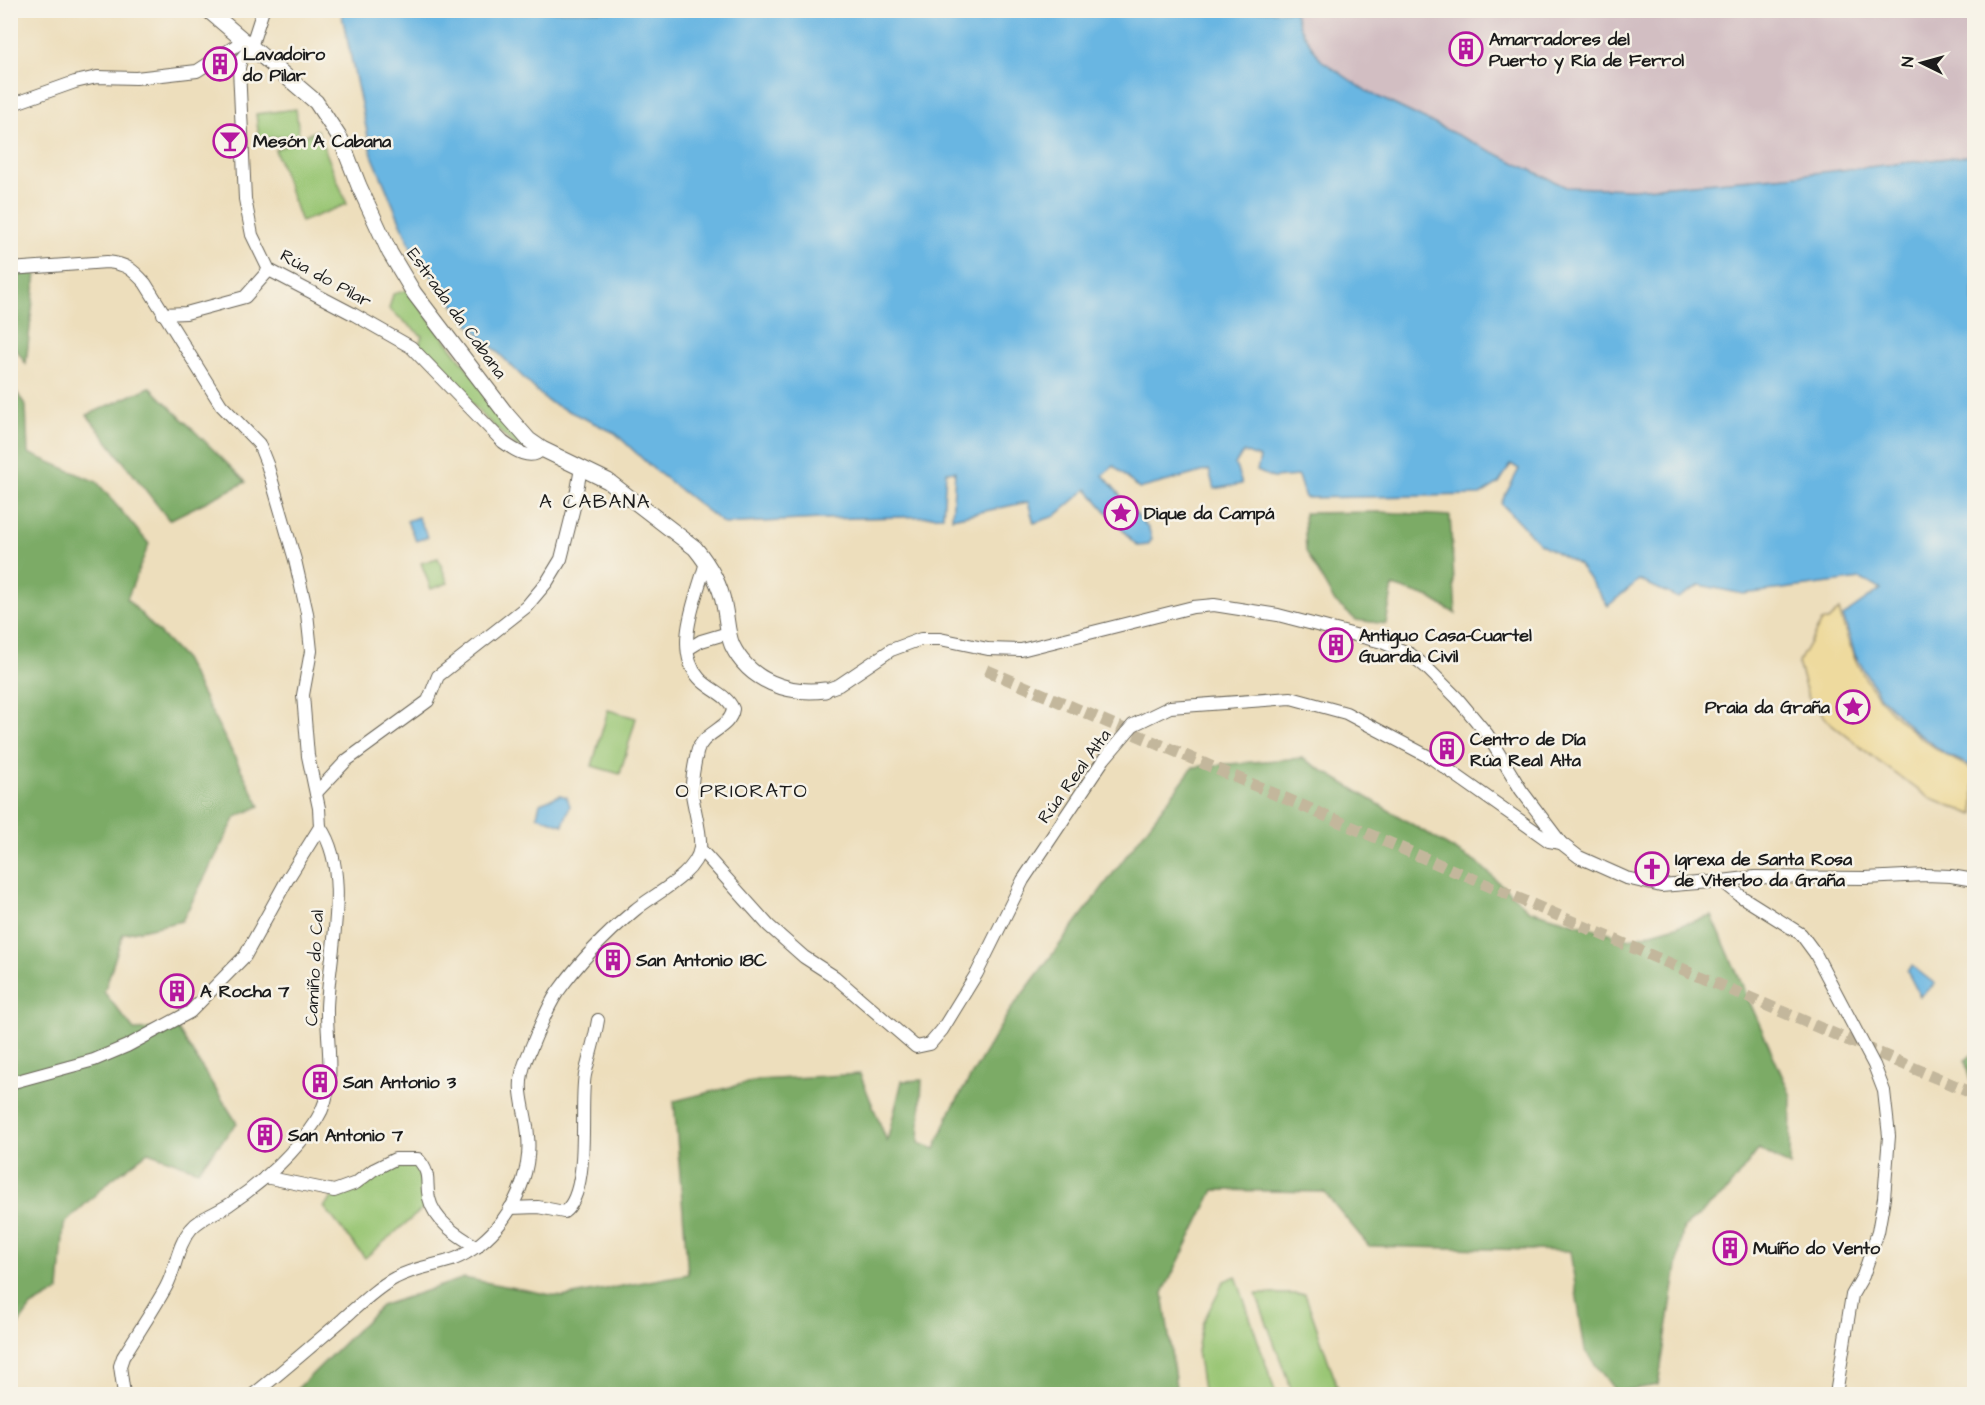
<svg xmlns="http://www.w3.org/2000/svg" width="1985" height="1405" viewBox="0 0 1985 1405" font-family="'Architects Daughter',sans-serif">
<rect width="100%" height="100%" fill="#f7f3e8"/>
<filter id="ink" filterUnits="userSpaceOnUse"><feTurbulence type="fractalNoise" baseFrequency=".0167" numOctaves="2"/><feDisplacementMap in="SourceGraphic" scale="12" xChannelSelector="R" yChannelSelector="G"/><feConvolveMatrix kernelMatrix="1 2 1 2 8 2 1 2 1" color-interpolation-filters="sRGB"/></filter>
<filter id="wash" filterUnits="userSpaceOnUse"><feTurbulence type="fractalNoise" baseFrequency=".008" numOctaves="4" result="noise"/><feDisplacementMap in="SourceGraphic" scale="24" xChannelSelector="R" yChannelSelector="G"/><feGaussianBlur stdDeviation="1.35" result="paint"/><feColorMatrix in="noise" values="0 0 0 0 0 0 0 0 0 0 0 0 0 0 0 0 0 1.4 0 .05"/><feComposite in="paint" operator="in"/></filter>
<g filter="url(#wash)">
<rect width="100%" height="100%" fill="#eddebc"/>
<polygon fill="#d2bec2" points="1294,11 1974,11 1974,155 1788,176 1633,189 1566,187 1368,92 1321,60 1301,30"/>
<g fill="#9ac674" stroke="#5b7148" stroke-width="1.5">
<polygon points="296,109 299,135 259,139 256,114"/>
<polygon points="317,130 347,204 301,222 275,150"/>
<polygon points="407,290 529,448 525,450 514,445 480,413 419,344 422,336 389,309 393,294"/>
<polygon points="438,558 448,583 431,589 421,563"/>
<polygon points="608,710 636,718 620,774 592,766"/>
<polygon points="413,1163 422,1169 425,1207 365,1258 324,1207 338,1191 395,1164"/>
<polygon points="1236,1276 1276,1394 1206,1394 1203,1390 1197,1351 1202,1324 1224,1281"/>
<polygon points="1256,1294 1305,1294 1340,1394 1293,1394"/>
</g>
<g fill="#7bab66" stroke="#4c6441" stroke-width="1.5">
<polygon points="10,272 36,273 26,364 11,342"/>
<polygon points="11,384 26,406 28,453 97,482 149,544 127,599 184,659 260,806 236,817 182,921 123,934 104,992 134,1030 177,1028 237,1123 198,1170 148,1152 111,1180 64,1224 59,1291 31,1307 11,1335"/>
<polygon points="150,387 246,482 169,520 87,415"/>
<polygon points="1382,512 1450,516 1456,614 1430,598 1393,586 1386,624 1356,620 1335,602 1306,551 1304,513"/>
<polygon points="1302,758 1480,865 1529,910 1630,939 1712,916 1791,1096 1790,1166 1759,1149 1726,1192 1683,1229 1658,1385 1616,1392 1585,1351 1570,1251 1369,1246 1324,1192 1214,1190 1163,1293 1177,1394 785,1394 764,1391 762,1394 292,1394 381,1306 464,1278 562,1297 688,1274 674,1101 758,1080 860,1074 887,1141 902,1081 922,1080 919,1143 935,1149 951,1110 1009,1012 1193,767"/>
<polygon points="1974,1052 1974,1080 1970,1080 1965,1061"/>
</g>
<path fill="#eeda9e" stroke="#857b5d" stroke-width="1.5" d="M 1839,610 C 1844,628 1849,646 1857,663 C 1880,711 1927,748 1974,770 L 1974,815 L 1928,797 L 1878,761 L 1828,721 L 1808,697 L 1798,663 L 1822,621 L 1828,621 Z"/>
<g fill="#69b6e2" stroke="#42697f" stroke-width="1.5">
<polygon points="341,11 1294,11 1301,30 1321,60 1368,92 1566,187 1633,189 1788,176 1974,155 1974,767 1947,755 1911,728 1879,695 1855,655 1843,616 1881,589 1861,579 1743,594 1700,585 1678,598 1639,580 1608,606 1579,565 1539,543 1501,503 1519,469 1511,464 1499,483 1480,495 1305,498 1298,476 1273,478 1257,471 1260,458 1244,452 1235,464 1242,484 1214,489 1209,470 1139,489 1114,466 1103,475 1149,529 1152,539 1148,545 1139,546 1132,541 1087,489 1055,516 1034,523 1028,502 952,518 955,471 946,472 943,516 820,519 724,524 651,467 615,433 547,401 469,324 413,252 372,155"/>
<polygon points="418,517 428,537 416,541 407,521"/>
<polygon points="560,795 567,797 570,806 563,825 537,816 540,803"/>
<polygon points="1912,966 1935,984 1920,996 1907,971"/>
</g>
</g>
<g filter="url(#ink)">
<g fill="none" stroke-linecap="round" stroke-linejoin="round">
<polyline stroke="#c3b79c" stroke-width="12" stroke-dasharray="12 6" stroke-linecap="butt" points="986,670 1974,1094"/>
<g stroke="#656054" stroke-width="14">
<g id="minor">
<path d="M 263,10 L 251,47 L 241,59 L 239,68 L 245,199 L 252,235 L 269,270 L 353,314 L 411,347 L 503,442 C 514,450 531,462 542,449"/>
<polyline points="10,105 75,82 97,77 136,78 197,71 243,41"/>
<path d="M 10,269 L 107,262 C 127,264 132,269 145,283 L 221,405 L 259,444 L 267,464 L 295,560 L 307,613 L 311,651 L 303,695 L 308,756 L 319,808 L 320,827 L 287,880 L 245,956 L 190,1012 L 127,1046 L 94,1060 L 10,1083"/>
<polyline points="163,314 186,313 245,297 269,270"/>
<polyline points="688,649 701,641 728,633"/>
<polyline points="825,690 839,685 891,650 921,639 940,639 988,649 1021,650 1193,607 1214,605 1278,615 1382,642 1410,654 1426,667 1457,698 1487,734 1521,790 1561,843 1579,857 1626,878 1661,886 1722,881 1755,877 1865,878 1925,875 1951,876 1974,880"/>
<polyline points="316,793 347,760 428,701 438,676 526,607 547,582 561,559 574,507 581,468"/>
<polyline points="700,849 769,926 804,957 835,977 916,1047 930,1044 942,1030 977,973 1023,880 1104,759 1133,725 1170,707 1291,698 1346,713 1433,759 1549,841 1561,843"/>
<polyline points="1722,881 1742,897 1801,934 1815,953 1874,1065 1884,1091 1889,1136 1884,1198 1878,1232 1863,1276 1852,1295 1836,1394"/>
<path d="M 265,1177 L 334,1191 L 356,1183 L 373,1170 L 395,1159 L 418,1159 C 432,1175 425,1181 429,1198 C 434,1221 458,1236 477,1247"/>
<path d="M 510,1208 L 538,1207 L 564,1212 C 592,1192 579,1105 585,1075 C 589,1057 595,1039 598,1020"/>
<path d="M 124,1394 L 120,1366 L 123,1357 C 137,1334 153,1311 166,1287 C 176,1269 177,1245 191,1229 C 201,1217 217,1213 230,1204 C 262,1183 296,1152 317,1119 C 338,1086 326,1043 327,1007 C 329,954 352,873 320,827"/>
<path d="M 254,1394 C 284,1370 313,1345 342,1320 C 358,1306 376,1288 395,1278 C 413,1268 433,1266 452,1260 C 471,1253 490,1237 502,1221 C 520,1197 531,1166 528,1136 C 526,1106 514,1090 526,1060 C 535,1039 545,1011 557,993 C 579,962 606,934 635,910 C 654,894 696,875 700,848 C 702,835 694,809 692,794 C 691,781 694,766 697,753 C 701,732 730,730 733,709 C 727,694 709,690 699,678 C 672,648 698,594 706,562"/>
</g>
</g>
<g stroke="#656054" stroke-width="17">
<path id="major" d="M 208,10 L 316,102 L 341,140 L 359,186 L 390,253 L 414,293 L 507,415 L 529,440 L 542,449 L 608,481 L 695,548 C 709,565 720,583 724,605 C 727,618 727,633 732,645 C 749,681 789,695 825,690"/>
</g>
<use href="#minor" stroke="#fff" stroke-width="12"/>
<use href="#major" stroke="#fff" stroke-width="15"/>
</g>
</g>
<defs>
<g id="building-ring" transform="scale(1.725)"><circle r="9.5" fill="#f7f3e8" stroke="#b5179e" stroke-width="1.5"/><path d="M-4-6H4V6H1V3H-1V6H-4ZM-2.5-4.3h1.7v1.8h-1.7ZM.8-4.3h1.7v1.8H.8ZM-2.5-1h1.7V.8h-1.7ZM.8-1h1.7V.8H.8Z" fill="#b5179e"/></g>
<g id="bar-ring" transform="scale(1.725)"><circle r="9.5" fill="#f7f3e8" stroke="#b5179e" stroke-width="1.5"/><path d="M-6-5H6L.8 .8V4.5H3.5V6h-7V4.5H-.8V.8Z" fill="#b5179e"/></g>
<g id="sight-ring" transform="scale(1.725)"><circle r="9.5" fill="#f7f3e8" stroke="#b5179e" stroke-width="1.5"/><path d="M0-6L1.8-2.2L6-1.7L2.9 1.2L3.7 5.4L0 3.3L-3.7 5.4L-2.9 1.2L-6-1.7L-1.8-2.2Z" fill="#b5179e"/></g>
<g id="church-ring" transform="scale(1.725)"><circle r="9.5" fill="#f7f3e8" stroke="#b5179e" stroke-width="1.5"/><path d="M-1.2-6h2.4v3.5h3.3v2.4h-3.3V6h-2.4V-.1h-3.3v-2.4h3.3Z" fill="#b5179e"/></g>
</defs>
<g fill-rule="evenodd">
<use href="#building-ring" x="1466" y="49"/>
<use href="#building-ring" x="220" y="64"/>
<use href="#bar-ring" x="230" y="141"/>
<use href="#sight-ring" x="1121" y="513"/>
<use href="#building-ring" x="1336" y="645"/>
<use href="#sight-ring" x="1853" y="707"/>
<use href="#building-ring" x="1447" y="749"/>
<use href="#church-ring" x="1652" y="869"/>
<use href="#building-ring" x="613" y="960"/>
<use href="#building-ring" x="177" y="991"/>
<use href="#building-ring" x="320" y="1082"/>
<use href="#building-ring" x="265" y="1135"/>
<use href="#building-ring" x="1730" y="1248"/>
</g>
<g text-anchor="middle" stroke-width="5" stroke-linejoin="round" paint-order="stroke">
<g font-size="18" font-weight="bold" fill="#1c1c1c" stroke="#f7f3e8" text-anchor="start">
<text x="1489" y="45">Amarradores del<tspan x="1489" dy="21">Puerto y Ría de Ferrol</tspan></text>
<text x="243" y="60">Lavadoiro<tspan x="243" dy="21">do Pilar</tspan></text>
<text x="253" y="147">Mesón A Cabana</text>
<text x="1144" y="519">Dique da Campá</text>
<text x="1359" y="641">Antiguo Casa-Cuartel<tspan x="1359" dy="21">Guardia Civil</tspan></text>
<text x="1830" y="713" text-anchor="end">Praia da Graña</text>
<text x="1470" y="745">Centro de Día<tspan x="1470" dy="21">Rúa Real Alta</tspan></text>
<text x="1675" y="865">Igrexa de Santa Rosa<tspan x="1675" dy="21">de Viterbo da Graña</tspan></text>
<text x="636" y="966">San Antonio 18C</text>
<text x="200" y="997">A Rocha 7</text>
<text x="343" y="1088">San Antonio 3</text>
<text x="288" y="1141">San Antonio 7</text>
<text x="1753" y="1254">Muíño do Vento</text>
</g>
<g font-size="18" fill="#1c1c1c" stroke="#f7f3e8">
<text transform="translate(326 278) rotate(29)" y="6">Rúa do Pilar</text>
<text transform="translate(457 313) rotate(54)" y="6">Estrada da Cabana</text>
<text transform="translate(1074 776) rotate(-54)" y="6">Rúa Real Alta</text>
<text transform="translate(314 968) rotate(-87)" y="6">Camiño do Cal</text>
</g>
<g font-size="20" letter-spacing="1.5" fill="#1c1c1c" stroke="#f7f3e8">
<text x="595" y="508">A CABANA</text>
<text x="742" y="797">O PRIORATO</text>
</g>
</g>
<rect width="1985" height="1405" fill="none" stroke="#f7f3e8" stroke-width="36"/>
<g transform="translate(1922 63) rotate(275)" stroke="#f7f3e8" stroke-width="4.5" paint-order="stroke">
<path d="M0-4.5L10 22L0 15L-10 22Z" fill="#1c1c1c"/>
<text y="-9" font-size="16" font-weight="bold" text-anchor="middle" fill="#1c1c1c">N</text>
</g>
</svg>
